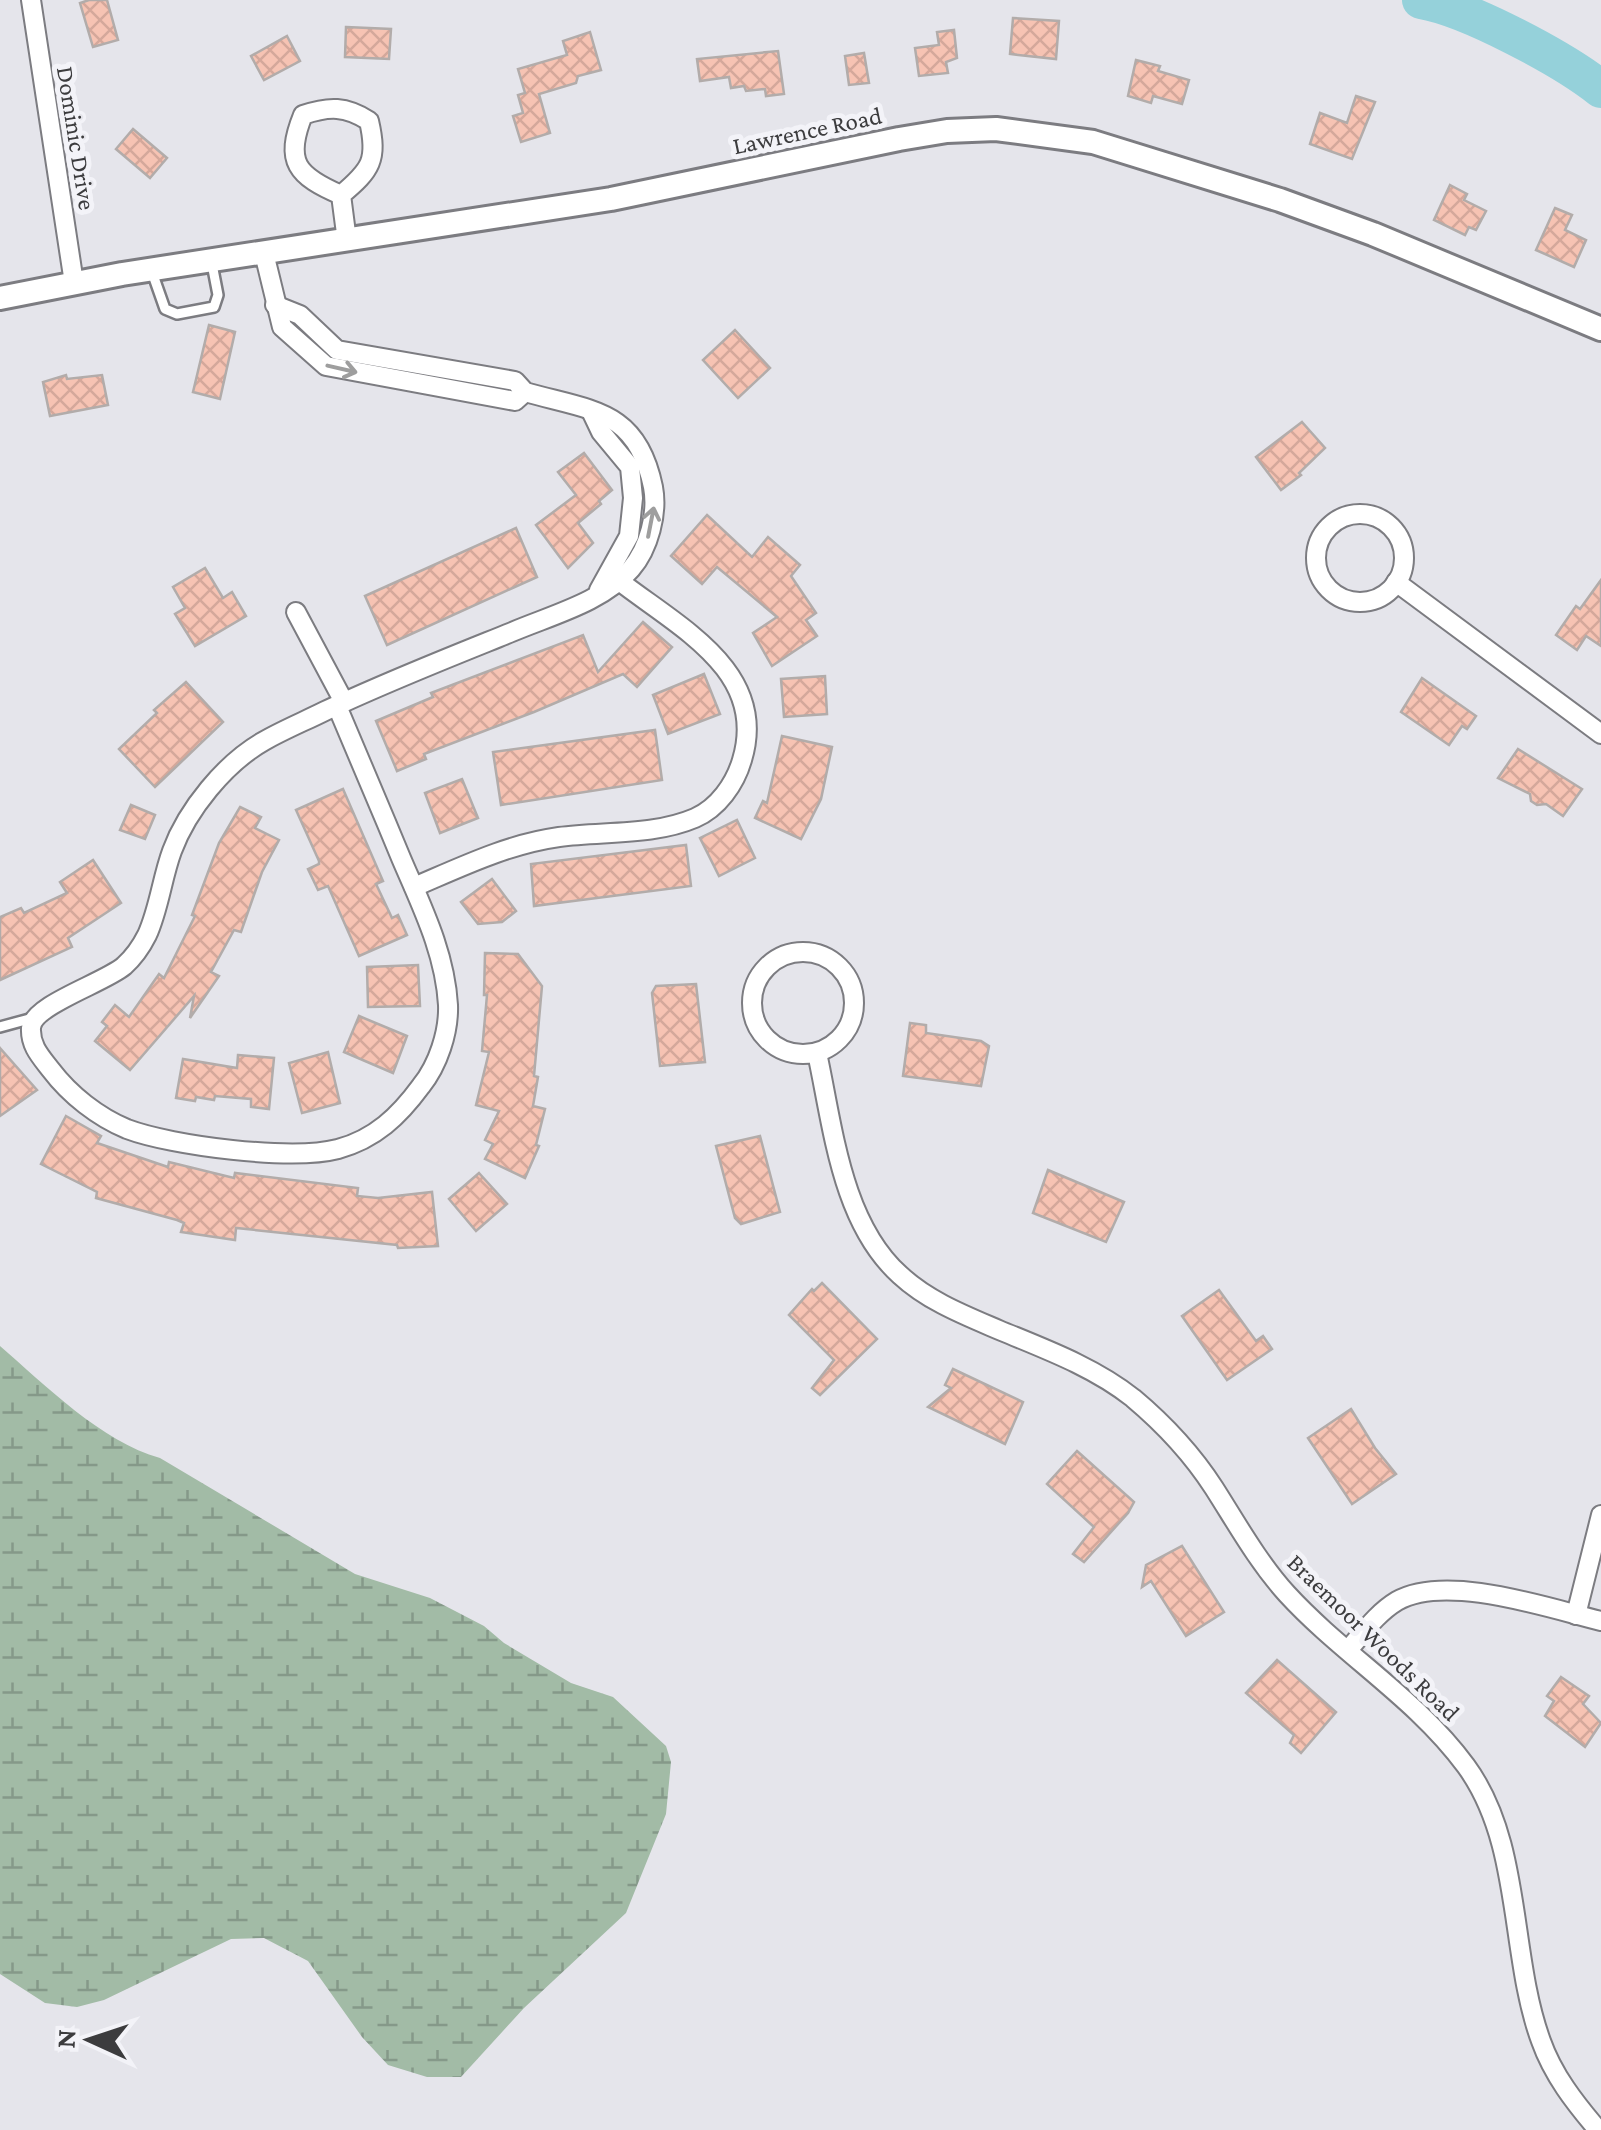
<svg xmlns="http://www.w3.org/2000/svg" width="1601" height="2130" viewBox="0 0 1601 2130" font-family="'Crimson Pro',serif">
<defs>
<pattern id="wetland-marsh" width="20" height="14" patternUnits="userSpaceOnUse" patternTransform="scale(2.5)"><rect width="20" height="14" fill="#a2bba6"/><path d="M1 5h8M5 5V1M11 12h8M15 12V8" fill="none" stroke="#859989"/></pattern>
<pattern id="building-cross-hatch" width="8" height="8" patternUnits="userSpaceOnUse" patternTransform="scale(2.5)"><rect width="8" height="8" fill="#f6c3b3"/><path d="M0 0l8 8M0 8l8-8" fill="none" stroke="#d4a89b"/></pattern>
</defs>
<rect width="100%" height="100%" fill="#e5e5eb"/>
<path fill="url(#wetland-marsh)" d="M 0,1346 C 45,1385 102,1442 160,1458 L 355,1574 L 430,1598 L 484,1626 L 504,1643 L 571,1683 L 613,1697 L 666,1746 L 671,1762 L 666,1814 L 626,1913 L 524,2008 L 461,2077 L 427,2077 L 388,2065 L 362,2037 L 308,1961 L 264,1938 L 231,1939 L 104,2000 L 77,2007 L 45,2003 L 0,1974 Z"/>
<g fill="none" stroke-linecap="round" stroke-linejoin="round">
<path stroke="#95d1da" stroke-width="38" d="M 1421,0 C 1468,8 1563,59 1601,89"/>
</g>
<g fill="url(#building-cross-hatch)" stroke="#b2acaa" stroke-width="2.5">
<polygon points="89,0 107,0 118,40 93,47 80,3"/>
<polygon points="1013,18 1059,21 1056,59 1010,54"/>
<polygon points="346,27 391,29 389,59 345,57"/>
<polygon points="954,30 957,58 946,62 948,73 919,76 915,48 939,45 937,32"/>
<polygon points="590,32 601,70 578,76 576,83 539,94 550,133 521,142 513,116 523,113 518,95 525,93 518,69 567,55 563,41"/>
<polygon points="287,36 300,61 264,80 251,56"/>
<polygon points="778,51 784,94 766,96 765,89 746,91 744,86 731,88 729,77 700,81 697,59"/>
<polygon points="864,53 869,83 849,85 845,56"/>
<polygon points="1136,60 1160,66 1158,71 1189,80 1182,104 1153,96 1151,103 1128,96"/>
<polygon points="1356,96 1375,102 1352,159 1310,144 1320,113 1347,123"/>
<polygon points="133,129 167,158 150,178 116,149"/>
<polygon points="1450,185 1467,194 1464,200 1486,211 1476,230 1469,227 1465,235 1434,220"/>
<polygon points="1555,208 1572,215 1565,230 1586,240 1574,267 1536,250"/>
<polygon points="209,325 235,332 220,399 193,392"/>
<polygon points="735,330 770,368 738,398 703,360"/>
<polygon points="66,375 67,379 102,375 108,405 50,416 43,382"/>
<polygon points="1302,422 1325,448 1299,473 1301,475 1281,490 1256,457"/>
<polygon points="584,453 612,490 599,501 601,504 578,523 593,543 568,568 536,525 576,495 558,472"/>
<polygon points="707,515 752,557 768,537 800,565 791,576 816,613 806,620 817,636 772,666 753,633 777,617 717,567 702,584 671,556"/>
<polygon points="516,528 537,577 387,645 365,596"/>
<polygon points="205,568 223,598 232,592 246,616 195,646 175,614 185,608 173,587"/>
<polygon points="1601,580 1601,646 1586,636 1577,650 1556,635 1576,606 1580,609"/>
<polygon points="643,622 672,647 637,687 623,674 534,712 424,754 426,759 397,771 376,721 433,697 431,693 583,635 598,672"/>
<polygon points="704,674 720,714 668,734 653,695"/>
<polygon points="825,676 827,714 784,717 781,679"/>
<polygon points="1422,678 1476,716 1467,729 1462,726 1449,745 1401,712"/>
<polygon points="186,682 223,722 155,787 119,749 157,713 154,710"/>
<polygon points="655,730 662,780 501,805 493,752"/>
<polygon points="782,736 832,747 821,799 801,839 755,818 763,801 767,803"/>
<polygon points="1518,749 1582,789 1563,816 1546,804 1537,805 1531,801 1530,794 1498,778"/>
<polygon points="462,779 478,818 440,833 425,793"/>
<polygon points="343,789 383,881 376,884 392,918 398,915 407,935 359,956 328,886 318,890 308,869 319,864 319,861 296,810"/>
<polygon points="131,805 155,815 145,839 120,830"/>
<polygon points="240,807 261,817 255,828 279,840 262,872 241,932 234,930 211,972 219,976 190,1018 194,996 130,1070 95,1041 107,1026 102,1022 115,1005 129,1017 159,974 164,978 195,916 192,915 219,843"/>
<polygon points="737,820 755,858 719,876 700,838"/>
<polygon points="686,845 691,886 534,906 531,864"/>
<polygon points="93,860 121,903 68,938 72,947 0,980 0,917 21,908 24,913 67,893 60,882"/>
<polygon points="492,879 516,911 502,922 478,924 461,902"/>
<polygon points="485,953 518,954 542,986 534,1076 538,1077 533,1106 545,1109 536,1145 539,1146 525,1178 485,1159 493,1144 485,1140 499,1111 476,1105 489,1052 482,1051 487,995 484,995"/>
<polygon points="418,965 420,1006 368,1007 367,967"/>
<polygon points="696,984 705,1062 660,1066 652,993 656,986"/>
<polygon points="359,1016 407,1036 393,1073 344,1052"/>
<polygon points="910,1023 926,1025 926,1033 981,1041 989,1046 981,1086 903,1076"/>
<polygon points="0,1048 37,1090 0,1116"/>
<polygon points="328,1052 340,1103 302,1113 289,1063"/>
<polygon points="238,1055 274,1058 269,1109 251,1107 251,1099 215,1096 214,1100 196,1097 195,1101 176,1098 183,1059 237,1068"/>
<polygon points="66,1116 101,1136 97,1143 168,1167 169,1162 234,1178 235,1173 358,1188 357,1196 378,1198 432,1192 438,1246 398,1248 397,1245 236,1228 235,1240 181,1232 184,1223 177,1220 96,1198 97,1192 41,1164"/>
<polygon points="760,1136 780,1212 741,1224 735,1218 716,1146"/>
<polygon points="1048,1170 1124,1202 1106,1242 1033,1213"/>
<polygon points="479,1173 507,1204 476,1231 449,1199"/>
<polygon points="822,1283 877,1339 820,1395 812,1388 834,1360 789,1315 812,1289 814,1291"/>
<polygon points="1219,1290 1256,1341 1263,1336 1272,1349 1227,1380 1182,1316"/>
<polygon points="953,1369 1023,1402 1005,1444 928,1407 951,1388 945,1385"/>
<polygon points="1351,1409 1375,1448 1396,1474 1352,1504 1308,1438"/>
<polygon points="1077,1451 1134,1502 1128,1513 1084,1562 1073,1554 1094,1527 1047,1484"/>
<polygon points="1182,1546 1224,1612 1186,1636 1151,1581 1142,1587 1146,1565"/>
<polygon points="1277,1660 1336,1712 1301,1753 1290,1743 1294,1735 1246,1693"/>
<polygon points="1561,1677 1589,1696 1583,1704 1601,1723 1585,1747 1545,1716 1554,1701 1547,1696"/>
</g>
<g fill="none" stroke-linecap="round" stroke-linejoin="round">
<g stroke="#7c7c81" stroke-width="14">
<g id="service">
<polyline points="152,272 165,309 177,314 214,307 218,295 212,264"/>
<polyline points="0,1027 33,1018"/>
</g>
</g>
<g stroke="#7c7c81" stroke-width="22">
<g id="minor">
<polyline points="31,0 74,283"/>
<path d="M 341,195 C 371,170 378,160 369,121 C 346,106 329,106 303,115 C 284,162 297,176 341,195 L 347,241"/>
<polyline points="264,253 282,327 326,366 515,401 525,392"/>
<path d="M 275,305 L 300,315 L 337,350 L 515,381 L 525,392 C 592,411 637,409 653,487 C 658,513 649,548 631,569 C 603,602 552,615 512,632 C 450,657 386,682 325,711 C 305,721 283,730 264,741 C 225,763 187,810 172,851 C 162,878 159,909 147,935 C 141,947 134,957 124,966 C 104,983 32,1005 31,1028 C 30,1046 41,1057 51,1070 C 70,1095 98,1117 127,1129 C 172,1146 292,1161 338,1149 C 375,1139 399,1116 421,1086 C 438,1065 449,1032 448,1005 C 445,952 421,905 401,858 C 380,807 358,756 337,706"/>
<polyline points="591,411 601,432 630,467 633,498 629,536 599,590"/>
<circle cx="1360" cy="558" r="44"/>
<polyline points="1396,582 1601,734"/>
<polyline points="296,612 344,702"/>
<path d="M 414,887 C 461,867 508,844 559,837 C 603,831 653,836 695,818 C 718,808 735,784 742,760 C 769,671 678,627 618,580"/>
<circle cx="803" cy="1003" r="51"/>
<path d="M 817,1053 C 833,1126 841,1222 900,1275 C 928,1301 964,1315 999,1330 C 1045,1349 1094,1367 1133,1398 C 1164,1424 1192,1454 1214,1488 C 1237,1524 1258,1562 1287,1594 C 1343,1655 1416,1698 1466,1766 C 1523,1844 1509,1954 1541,2041 C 1553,2075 1575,2103 1598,2130"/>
<polyline points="1576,1615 1601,1515"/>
<path d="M 1348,1650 C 1363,1633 1377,1613 1397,1601 C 1446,1573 1548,1608 1601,1621"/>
</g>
</g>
<g stroke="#7c7c81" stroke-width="28">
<polyline id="tertiary" points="0,298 122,274 611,199 899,139 947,131 996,129 1093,142 1280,200 1373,234 1601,329"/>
</g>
<use href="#service" stroke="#fff" stroke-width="9"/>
<use href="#minor" stroke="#fff" stroke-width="18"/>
<use href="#tertiary" stroke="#fff" stroke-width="22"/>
</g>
<defs><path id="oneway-shaft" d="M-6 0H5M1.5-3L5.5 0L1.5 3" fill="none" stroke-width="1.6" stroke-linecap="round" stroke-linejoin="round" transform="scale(2.5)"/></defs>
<g stroke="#9e9e9e">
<use href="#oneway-shaft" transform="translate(342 369) rotate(13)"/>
<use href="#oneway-shaft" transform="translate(651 522) rotate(-79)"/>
</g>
<g text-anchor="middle" stroke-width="10" stroke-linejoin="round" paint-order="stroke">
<g font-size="25" fill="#3c3c3e" stroke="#f3f3f8">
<text transform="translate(807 130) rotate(-12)" y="9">Lawrence Road</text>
<text transform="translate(77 138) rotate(81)" y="9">Dominic Drive</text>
<text transform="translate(1374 1637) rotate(44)" y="9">Braemoor Woods Road</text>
</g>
</g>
<g transform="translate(90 2040) rotate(273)" stroke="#f3f3f8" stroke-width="8" paint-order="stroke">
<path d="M0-8L18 38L0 25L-18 38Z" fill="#3c3c3e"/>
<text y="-15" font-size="28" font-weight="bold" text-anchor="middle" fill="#3c3c3e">N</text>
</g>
</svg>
